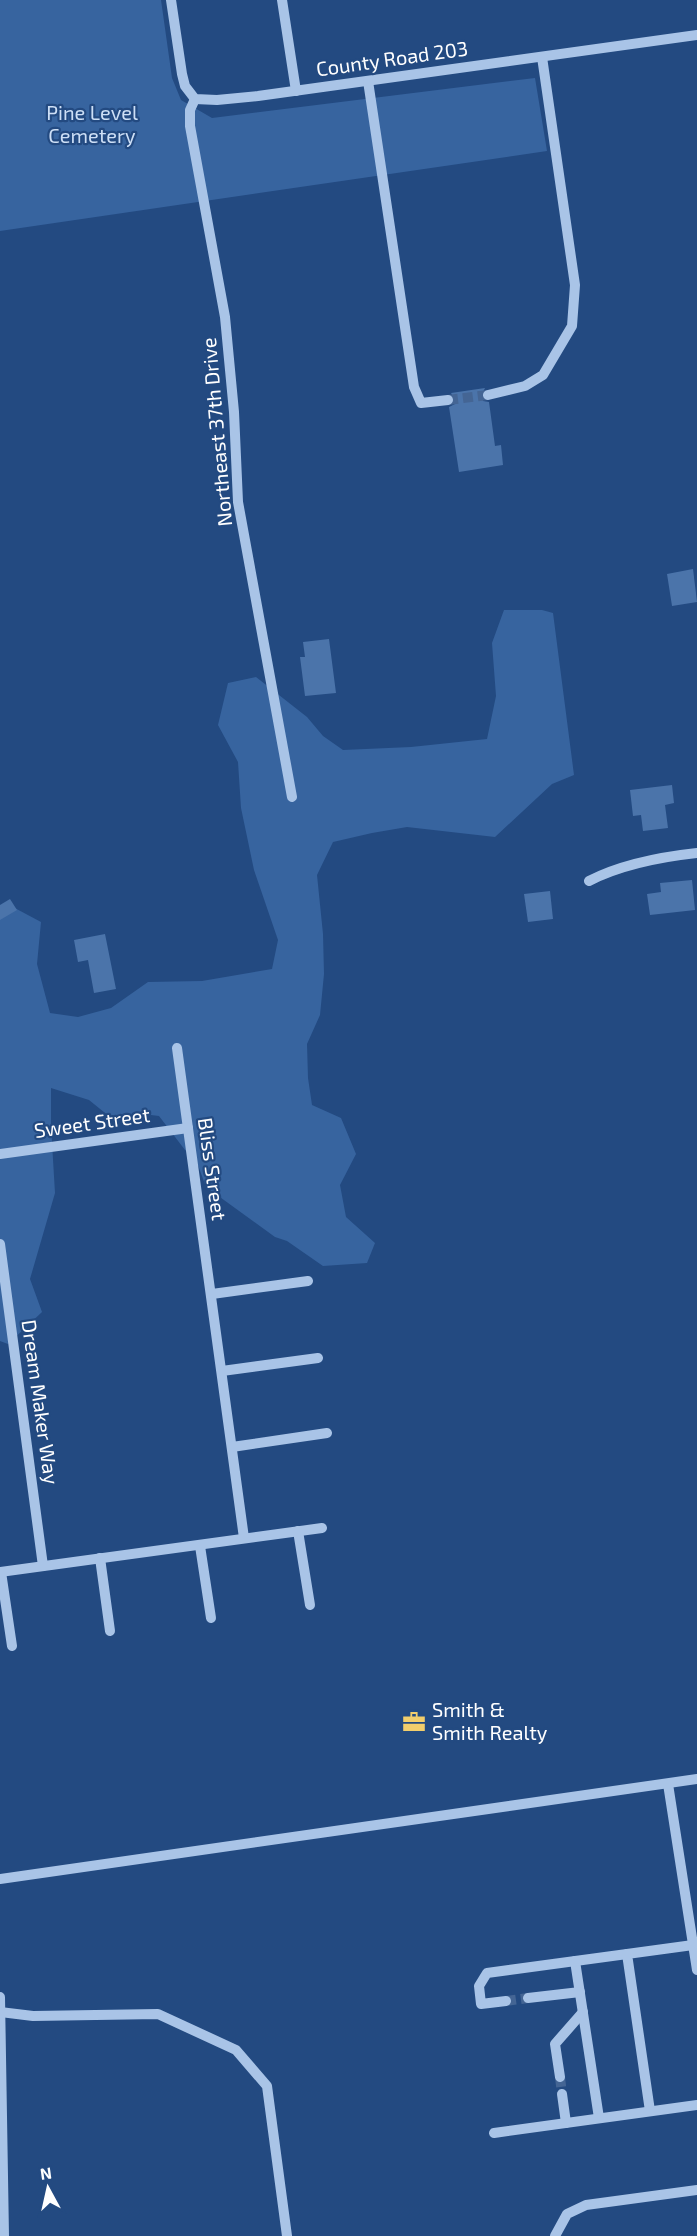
<svg xmlns="http://www.w3.org/2000/svg" width="697" height="2236" viewBox="0 0 697 2236" font-family="'Exo 2',sans-serif">
<rect width="100%" height="100%" fill="#234a81"/>
<g fill="#37649f">
<polygon points="0,0 161,0 172,78 181,100 212,118 535,78 547,151 0,231"/>
<polygon points="504,610 542,610 553,613 574,775 552,784 495,837 407,827 372,833 333,842 317,875 323,934 324,974 320,1015 307,1044 308,1078 312,1105 341,1118 356,1154 340,1185 346,1217 375,1243 367,1263 323,1266 287,1241 275,1237 206,1187 195,1157 185,1150 159,1116 151,1115 115,1121 89,1100 51,1088 51,1126 55,1193 30,1279 42,1312 8,1344 0,1341 0,908 11,906 41,922 37,964 50,1013 78,1017 111,1008 148,982 202,981 272,969 278,940 254,870 241,808 238,762 218,725 228,683 256,677 307,717 323,736 343,750 411,747 487,739 496,696 492,643"/>
</g>
<g fill="#4b74aa">
<polygon points="485,388 481,396 483,401 489,402 495,446 501,445 503,465 459,472 449,407 455,404 455,400 451,393"/>
<polygon points="693,569 697,602 672,606 667,574"/>
<polygon points="329,639 336,693 305,696 300,657 305,657 303,642"/>
<polygon points="672,785 674,803 665,805 668,828 643,831 641,815 633,816 630,790"/>
<polygon points="692,880 695,910 650,915 647,894 661,892 660,883"/>
<polygon points="550,891 553,919 528,922 524,894"/>
<polygon points="10,899 17,910 0,920 0,905"/>
<polygon points="105,934 116,989 94,993 88,960 78,962 74,940"/>
</g>
<g fill="none" stroke-linecap="round" stroke-linejoin="round">
<g stroke="#446594" stroke-width="10" stroke-dasharray="10 5" stroke-linecap="butt">
<polyline points="448,400 488,395"/>
<polyline points="506,2001 528,1998"/>
<polyline points="560,2077 562,2094"/>
</g>
<g stroke="#a9c4e7" stroke-width="10">
<polyline points="171,0 182,74 185,86 195,99 217,100 258,96 697,35"/>
<polyline points="282,0 296,91"/>
<polyline points="368,81 414,387 421,403 448,400"/>
<polyline points="195,99 190,110 190,126 225,317 234,412 238,502 292,797"/>
<polyline points="488,395 525,386 543,375 572,326 575,285 542,57"/>
<path d="M 589,881 C 622,864 660,857 697,853"/>
<polyline points="177,1048 244,1538"/>
<polyline points="0,1154 188,1128"/>
<polyline points="0,1244 43,1566"/>
<polyline points="212,1294 308,1281"/>
<polyline points="222,1371 318,1358"/>
<polyline points="232,1447 327,1433"/>
<polyline points="298,1531 310,1605"/>
<polyline points="200,1546 211,1618"/>
<polyline points="100,1558 110,1631"/>
<polyline points="0,1572 322,1528"/>
<polyline points="1,1572 12,1646"/>
<polyline points="668,1784 697,1970"/>
<polyline points="0,1879 697,1779"/>
<polyline points="575,1961 599,2118"/>
<polyline points="0,1997 4,2236"/>
<polyline points="528,1998 580,1992"/>
<polyline points="506,2001 481,2004 479,1986 487,1973 627,1954"/>
<polyline points="0,2012 33,2016 158,2014 236,2050 267,2086 287,2236"/>
<polyline points="560,2077 555,2044 583,2012"/>
<polyline points="562,2094 566,2123"/>
<polyline points="650,2111 627,1954 693,1945"/>
<polyline points="494,2133 697,2105"/>
<polyline points="555,2236 567,2214 586,2205 697,2190"/>
</g>
</g>
<defs>
<g id="office-bare" transform="scale(1.8)"><path d="M-6-3h4V-5.5h4V-3h4V5H-6ZM-1-4.5V-3h2v-1.5ZM-6 0V1H6V0Z" fill="#f2ce6c" stroke="#234a81" stroke-width="2.5" paint-order="stroke"/></g>
</defs>
<g fill-rule="evenodd">
<use href="#office-bare" x="414" y="1722"/>
</g>
<g text-anchor="middle" stroke-width="4.5" stroke-linejoin="round" paint-order="stroke">
<g font-size="20" fill="#fff" stroke="#234a81">
<text transform="translate(392 59) rotate(-8)" y="7">County Road 203</text>
<text transform="translate(217 432) rotate(-95)" y="7">Northeast 37th Drive</text>
<text transform="translate(92 1123) rotate(-8)" y="7">Sweet Street</text>
<text transform="translate(212 1169) rotate(82)" y="7">Bliss Street</text>
<text transform="translate(40 1402) rotate(82)" y="7">Dream Maker Way</text>
</g>
<g font-size="20" fill="#cddff6" stroke="#234a81">
<text x="92" y="120">Pine Level<tspan x="92" dy="23">Cemetery</tspan></text>
</g>
<g font-size="20" fill="#fff" stroke="#234a81" text-anchor="start">
<text x="432" y="1717">Smith &amp;<tspan x="432" dy="23">Smith Realty</tspan></text>
</g>
</g>
<g transform="translate(48 2188) rotate(352)" stroke="#234a81" stroke-width="4.5" paint-order="stroke">
<path d="M0-4.5L10 22L0 15L-10 22Z" fill="#ffffff"/>
<text y="-9" font-size="16" font-weight="bold" text-anchor="middle" fill="#ffffff">N</text>
</g>
</svg>
